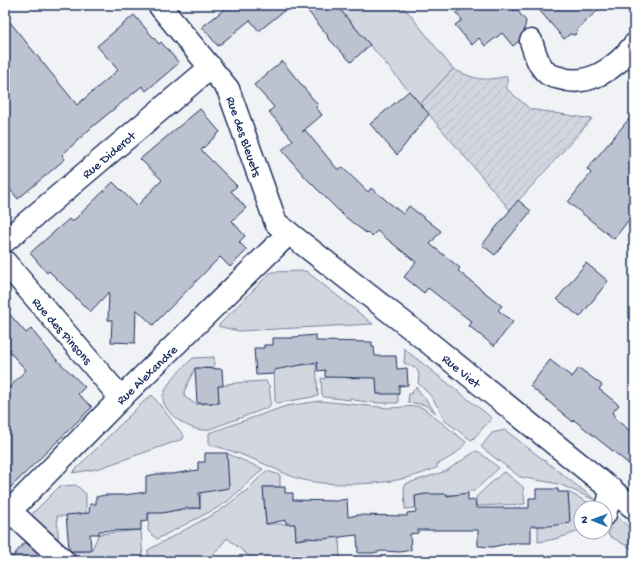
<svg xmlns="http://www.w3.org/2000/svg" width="639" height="566" viewBox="0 0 639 566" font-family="'Gochi Hand',sans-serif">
<defs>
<pattern id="garden-furrows" width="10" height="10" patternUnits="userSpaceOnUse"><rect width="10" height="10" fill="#d2d6df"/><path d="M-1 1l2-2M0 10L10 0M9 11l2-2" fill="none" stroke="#b4b8c2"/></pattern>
</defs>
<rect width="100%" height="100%" fill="#f1f2f5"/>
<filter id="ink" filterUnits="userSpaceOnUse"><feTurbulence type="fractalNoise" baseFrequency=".025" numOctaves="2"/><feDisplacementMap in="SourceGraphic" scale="8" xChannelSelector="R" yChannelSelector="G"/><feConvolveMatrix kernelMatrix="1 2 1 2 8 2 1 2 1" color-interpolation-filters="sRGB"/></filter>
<g filter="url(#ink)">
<g fill="#d2d6df" stroke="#76829e">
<polygon points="336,5 399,5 408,12 453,69 420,104"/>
<polygon points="306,271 373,324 239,331 221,327 218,326 271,272"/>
<polygon points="403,348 492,418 473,439 471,440 444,420 440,410 430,395 418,383 419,375 417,369 404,363 405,351"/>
<path d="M 214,357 L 214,368 L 195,368 L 184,392 L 185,397 L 197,405 L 198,404 L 219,403 L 218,385 L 225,385 L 227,386 L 227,384 L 246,382 L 247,384 L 247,382 L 266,381 L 268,385 L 269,385 L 271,402 L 269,407 C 256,412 243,417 229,422 C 222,424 214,428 206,430 C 190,432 157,410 164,393 C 170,378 182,369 193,358 Z"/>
<polygon points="316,364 318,396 278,403 275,401 274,367"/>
<polygon points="346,376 347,378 376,376 377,394 398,392 398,403 378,403 353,400 353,398 350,398 350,400 324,397 322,395 321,378 325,379 327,377"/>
<polygon points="416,387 436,413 425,405 408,402 409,394 412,393"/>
<polygon points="152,395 184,436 183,439 97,469 72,473 142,403"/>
<path d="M 320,401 L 389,408 L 416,406 L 423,408 L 466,442 C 458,454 448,459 436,465 L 438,467 C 408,481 378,484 345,484 C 331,484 316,483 303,480 C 291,477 280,471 269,466 C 250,457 229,450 209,444 L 209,433 L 286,406 Z"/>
<polygon points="505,430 597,501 559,484 520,477 481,447 492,433"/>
<polygon points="476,451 479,452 499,468 474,491 468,491 466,494 447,495 447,494 416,497 415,496 416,508 405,509 404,487 405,484 446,471"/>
<polygon points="226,453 263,469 228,501 217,508 157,539 148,531 149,513 200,508 201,491 229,488"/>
<polygon points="266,471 280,475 280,487 263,487 266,524 287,524 295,522 296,540 339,536 340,558 297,561 255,561 227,538 208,561 148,561 148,550 221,510 247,490"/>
<polygon points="505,472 523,487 525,504 476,506 476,497 502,473"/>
<polygon points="76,485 86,494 86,516 57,516 59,548 70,552 91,551 99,534 141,530 143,561 68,561 24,522 60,486"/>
<path d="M 568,492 L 595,506 L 595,508 L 581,508 L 581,530 C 567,536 554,540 538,542 L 538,526 L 570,523 Z"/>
<polygon points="613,513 634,532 634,550 608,535"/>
</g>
<path fill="url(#garden-furrows)" stroke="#76829e" d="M 453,69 C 475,79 483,82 507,76 L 507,89 L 530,109 L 592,119 L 510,210 L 420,104 Z"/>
<g fill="#bcc2d0" stroke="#1b2f5e">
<polygon points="230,5 291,5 259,31 250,20 218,46 202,27"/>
<polygon points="303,5 336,5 370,45 351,62 327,37 328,36"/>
<polygon points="465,5 509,5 514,11 516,9 526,21 524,31 522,33 519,41 513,46 502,33 485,46 479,38 472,45 455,25 462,20 456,13"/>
<polygon points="535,5 604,5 579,27 575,35 570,34 564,39"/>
<polygon points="134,15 159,44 161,42 179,63 146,91 142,86 92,127 62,155 65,159 18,199 5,183 5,16 77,105 118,70 97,46"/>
<polygon points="282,61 318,105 316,107 322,115 302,132 305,130 338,170 342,167 368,192 371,188 403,214 409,206 441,231 430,244 460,268 458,271 502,306 498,310 513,322 494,346 469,326 472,322 428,288 424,293 404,277 416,262 377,231 372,236 367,232 366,233 344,216 305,177 282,150 293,140 269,112 274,107 254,85"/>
<polygon points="409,91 429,114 397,155 370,124"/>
<polygon points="200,109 220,132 201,150 237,186 231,191 246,208 232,221 245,236 239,242 247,250 230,267 220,257 153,325 136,309 135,343 111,342 112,320 108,320 109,292 90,312 49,271 47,273 30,253 69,219 72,222 113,182 137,206 162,180 140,159"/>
<polygon points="634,113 634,213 614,239 568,202 591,173 587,169"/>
<polygon points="518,200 531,211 495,255 482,245"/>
<polygon points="586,263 608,281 580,317 557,299"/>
<polygon points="5,309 26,333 31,329 55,358 85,387 78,394 92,407 5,493 5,392 26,370 5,347"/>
<polygon points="316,335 316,341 372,342 372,347 374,347 375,356 396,356 397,369 407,368 408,385 399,386 399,394 377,394 376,378 325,377 325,370 318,371 317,362 274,370 274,374 256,375 254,348 264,348 264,345 273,345 273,338 293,338 293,337"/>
<polygon points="550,360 572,377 579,368 602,385 599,389 619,405 612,413 615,415 613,417 634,434 634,468 574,420 573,422 530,386"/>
<polygon points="195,368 222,369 223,386 218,386 219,403 197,403"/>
<polygon points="205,453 227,453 229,488 199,493 200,508 187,508 162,513 148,513 148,521 141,522 141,530 99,531 99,534 90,534 91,551 71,551 69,549 66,515 89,513 90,504 96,504 96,497 105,495 124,495 146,492 146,476 157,474 172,474 198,470 198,462 205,462"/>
<polygon points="263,487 285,487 285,493 293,493 293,500 336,501 347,499 348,517 357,515 407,516 407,513 416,512 415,496 425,494 447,494 447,496 468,493 468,501 475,500 476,508 529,508 529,498 536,498 536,489 558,489 558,492 568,492 570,523 549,526 531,526 531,543 511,543 492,547 478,546 478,530 418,530 418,533 410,534 411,550 400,552 382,551 373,553 358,553 357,535 323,539 306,538 296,540 295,524 286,524 286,520 266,524"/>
<polygon points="25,542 40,555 34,561 9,561"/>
</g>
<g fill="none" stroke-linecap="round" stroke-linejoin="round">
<g stroke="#1b2f5e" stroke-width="25">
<g id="minor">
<polyline points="159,5 228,89 276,223 412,329 634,508"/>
<path d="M 531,41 C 535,53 538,66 548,74 C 551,76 556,77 560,78 C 588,88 617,67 634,45"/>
<polyline points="5,241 211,67"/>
<polyline points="5,262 121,398"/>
<polyline points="10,511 64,561"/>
<polyline points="605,514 612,489"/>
<polyline points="5,516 121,398 289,233"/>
</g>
</g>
<use href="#minor" stroke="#fff" stroke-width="22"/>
</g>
</g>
<g text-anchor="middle" stroke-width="4" stroke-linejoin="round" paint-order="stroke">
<g font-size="13" fill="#1b2f5e" stroke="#fff">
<text transform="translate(245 136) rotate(71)" y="5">Rue des Bleuets</text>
<text transform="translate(108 154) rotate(-40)" y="5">Rue Diderot</text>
<text transform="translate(63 330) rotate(49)" y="5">Rue des Pinsons</text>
<text transform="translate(462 370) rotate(39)" y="5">Rue Viet</text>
<text transform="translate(146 374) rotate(-44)" y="5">Rue Alexandre</text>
</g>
</g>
<rect width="639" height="566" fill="none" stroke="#fff" stroke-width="20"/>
<rect x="10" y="10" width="619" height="546" fill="none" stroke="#1b2f5e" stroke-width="1.5" filter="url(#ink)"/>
<g transform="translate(593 520) rotate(271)"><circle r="19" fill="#ffffff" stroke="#a4acbf"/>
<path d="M0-3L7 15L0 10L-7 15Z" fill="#1f6fb2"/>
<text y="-6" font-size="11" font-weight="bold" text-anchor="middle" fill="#1b2f5e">N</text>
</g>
</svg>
